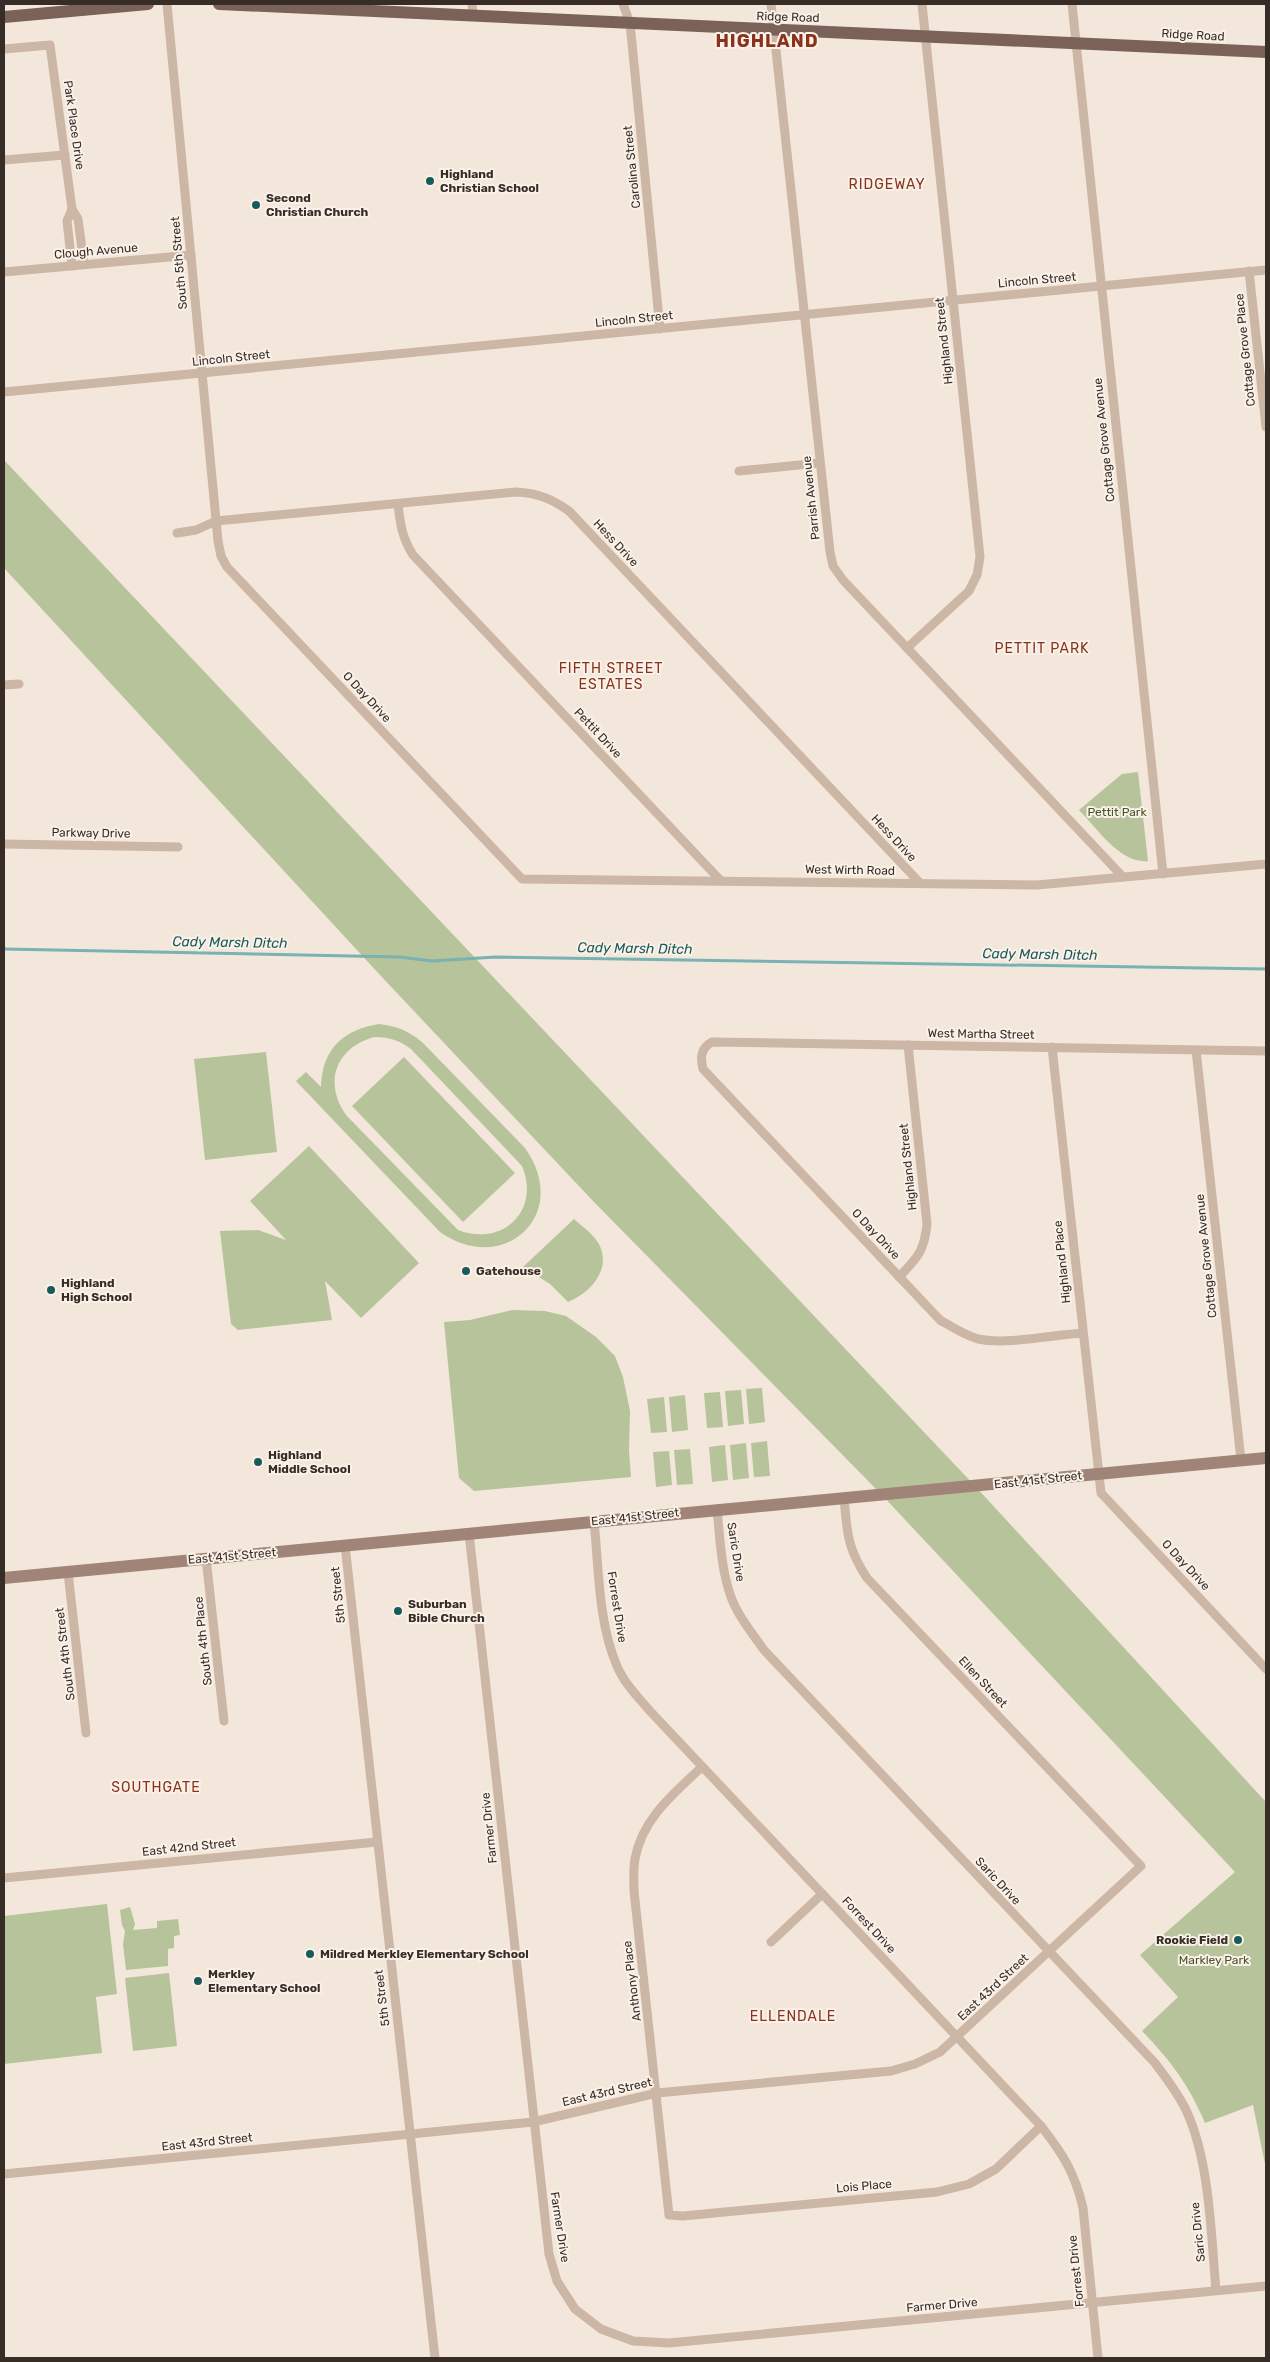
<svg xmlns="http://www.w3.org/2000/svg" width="1270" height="2362" viewBox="0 0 1270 2362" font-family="Rubik,sans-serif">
<rect width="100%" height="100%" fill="#f3e7db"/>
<g fill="#b7c39a" fill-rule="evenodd">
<path d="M 4,460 L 975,1486 L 1266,1802 L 1266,2169 L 1253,2105 L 1205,2123 C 1189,2085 1171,2061 1142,2031 L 1178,1997 L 1140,1955 L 1235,1872 L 881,1494 L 593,1201 L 380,975 L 4,568 Z"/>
<path d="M 1138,772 L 1148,861 C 1120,864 1097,828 1079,810 L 1122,774 Z"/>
<path d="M 379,1024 C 397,1026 409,1031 423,1043 L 525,1148 C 572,1214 504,1277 440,1232 L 296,1081 L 306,1072 L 321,1087 C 322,1049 343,1030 379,1024 ZM 374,1037 C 389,1037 399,1040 411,1049 L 522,1166 C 541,1211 502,1247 458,1230 L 346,1115 C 323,1082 336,1048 374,1037 Z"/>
<polygon points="266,1052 277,1152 205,1160 194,1059"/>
<polygon points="404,1057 515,1173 463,1222 352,1106"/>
<polygon points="309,1146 419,1263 361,1318 325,1281 332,1320 238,1330 231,1324 220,1231 258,1230 286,1240 250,1201"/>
<path d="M 574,1219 C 583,1227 593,1234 599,1244 C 612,1270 590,1293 568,1302 L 550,1284 L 523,1267 Z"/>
<polygon points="512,1310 545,1311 566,1316 596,1337 615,1356 623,1377 630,1411 629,1451 631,1477 474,1491 459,1478 444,1322 470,1320"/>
<polygon points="762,1388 765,1422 749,1424 746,1389"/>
<polygon points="741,1390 744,1424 728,1426 725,1391"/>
<polygon points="720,1392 723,1427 707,1428 704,1393"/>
<polygon points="685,1395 688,1430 672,1432 669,1397"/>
<polygon points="664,1397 667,1432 651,1433 647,1399"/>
<polygon points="767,1441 770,1476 754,1477 751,1443"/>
<polygon points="746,1443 749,1478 733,1480 730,1445"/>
<polygon points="725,1445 728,1480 712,1482 709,1447"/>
<polygon points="690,1449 693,1484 677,1485 674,1450"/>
<polygon points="669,1451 672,1485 656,1487 653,1452"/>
<polygon points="107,1904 117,1994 96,1997 102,2053 4,2064 4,1916"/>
<polygon points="130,1907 135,1924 133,1930 157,1928 157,1921 178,1919 180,1935 174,1936 174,1948 168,1949 168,1966 126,1970 123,1944 125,1931 122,1925 120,1910"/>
<polygon points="169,1973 177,2046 133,2051 125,1978"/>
</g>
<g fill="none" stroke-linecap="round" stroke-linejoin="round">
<polyline stroke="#78b2b2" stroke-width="3" points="4,949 400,957 432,961 496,957 1266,969"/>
<g stroke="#ccb6a6" stroke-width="9">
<polyline points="167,4 218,541 221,556 227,567 522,879 1037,885 1266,864"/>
<polyline points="472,4 473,15"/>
<polyline points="623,4 630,23 660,329"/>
<polyline points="771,4 830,552 833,566 843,580 1123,877"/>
<polyline points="1072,4 1163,874"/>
<polyline points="4,49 50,45 72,209 78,219 84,264"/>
<polyline points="4,160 65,155"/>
<polyline points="72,209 67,221 72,266"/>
<polyline points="1249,271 1266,427"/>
<polyline points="4,272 191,255"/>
<polyline points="4,392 1266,270"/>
<polyline points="739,471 819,463"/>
<path d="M 398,504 C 400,523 402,538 413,555 L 721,881"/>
<path d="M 177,533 L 196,530 L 216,521 L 516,492 C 538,493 552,499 569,511 L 920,883"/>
<polyline points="907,648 969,591 977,575 980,557 922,4"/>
<polyline points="4,685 19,684"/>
<polyline points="4,844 178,847"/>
<polyline points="1052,1047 1101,1493 1266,1669"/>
<polyline points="1196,1050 1241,1460"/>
<path d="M 899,1277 C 918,1257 924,1252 927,1224 L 908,1045"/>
<path d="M 1083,1333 C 1053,1335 1006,1345 978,1339 C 964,1335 952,1327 940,1320 L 703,1069 C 700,1057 701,1048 712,1042 L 1266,1051"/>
<path d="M 717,1509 C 720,1539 721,1569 731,1597 C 738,1616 752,1633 764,1650 L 1155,2063 C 1166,2078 1178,2093 1186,2110 C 1210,2161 1211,2235 1216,2290"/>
<path d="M 594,1521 C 599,1569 598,1622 617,1666 C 624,1683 638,1697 649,1710 L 1041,2126 C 1063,2154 1075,2173 1083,2208 L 1098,2358"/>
<polyline points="469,1533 549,2254 557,2281 575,2309 601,2329 633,2341 669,2343 1266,2286"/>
<polyline points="345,1545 435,2358"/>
<polyline points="206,1558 224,1721"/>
<polyline points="68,1572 86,1733"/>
<path d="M 702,1767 C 674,1793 642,1819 635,1859 C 633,1869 634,1881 634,1891 L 669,2215 L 683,2216 L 937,2192 L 969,2184 L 996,2169 L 1041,2126"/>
<polyline points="4,1878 377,1842"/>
<polyline points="771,1942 822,1894"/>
<path d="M 4,2174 L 533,2122 L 657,2093 L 891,2071 L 915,2064 L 940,2052 L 1141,1866 L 867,1578 C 847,1548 847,1532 844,1497"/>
</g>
<polyline stroke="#a08477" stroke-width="12" points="4,1578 1266,1458"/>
<g stroke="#7a6258" stroke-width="12">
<polyline points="219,4 1266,52"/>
<polyline points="4,17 148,4"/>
</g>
</g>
<g fill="#1b5a5c" stroke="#faf1e8" stroke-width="2">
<circle cx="430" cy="181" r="5"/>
<circle cx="256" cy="205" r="5"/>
<circle cx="466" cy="1271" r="5"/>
<circle cx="51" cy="1290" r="5"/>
<circle cx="258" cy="1462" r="5"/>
<circle cx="398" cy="1611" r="5"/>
<circle cx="1238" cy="1940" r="5"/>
<circle cx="310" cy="1954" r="5"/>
<circle cx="198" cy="1981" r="5"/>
</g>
<g text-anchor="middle" stroke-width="4" stroke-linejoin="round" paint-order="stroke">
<g font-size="12" fill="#382c27" stroke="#faf1e8">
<text transform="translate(788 17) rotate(2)" y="4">Ridge Road</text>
<text transform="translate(1193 35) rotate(3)" y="4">Ridge Road</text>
<text transform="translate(74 125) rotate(82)" y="4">Park Place Drive</text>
<text transform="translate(632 167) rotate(-96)" y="4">Carolina Street</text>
<text transform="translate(96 251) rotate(-5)" y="4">Clough Avenue</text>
<text transform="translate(179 263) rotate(-95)" y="4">South 5th Street</text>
<text transform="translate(1037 280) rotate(-5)" y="4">Lincoln Street</text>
<text transform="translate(634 319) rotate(-6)" y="4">Lincoln Street</text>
<text transform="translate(944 341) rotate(-96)" y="4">Highland Street</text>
<text transform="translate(1245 350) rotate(-96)" y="4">Cottage Grove Place</text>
<text transform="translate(231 358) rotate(-6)" y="4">Lincoln Street</text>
<text transform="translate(1104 440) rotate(-96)" y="4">Cottage Grove Avenue</text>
<text transform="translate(811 498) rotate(-96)" y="4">Parrish Avenue</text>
<text transform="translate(616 543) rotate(47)" y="4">Hess Drive</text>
<text transform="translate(367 697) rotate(47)" y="4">O Day Drive</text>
<text transform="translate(598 733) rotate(47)" y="4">Pettit Drive</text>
<text transform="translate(91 833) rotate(1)" y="4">Parkway Drive</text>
<text transform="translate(894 838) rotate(47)" y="4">Hess Drive</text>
<text transform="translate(850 870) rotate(1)" y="4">West Wirth Road</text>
<text transform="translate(981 1034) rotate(1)" y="4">West Martha Street</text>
<text transform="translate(908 1167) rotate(-96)" y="4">Highland Street</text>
<text transform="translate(876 1234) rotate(47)" y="4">O Day Drive</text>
<text transform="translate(1206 1256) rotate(-96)" y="4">Cottage Grove Avenue</text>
<text transform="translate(1062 1262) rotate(-96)" y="4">Highland Place</text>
<text transform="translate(1038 1480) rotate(-6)" y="4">East 41st Street</text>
<text transform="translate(635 1517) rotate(-6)" y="4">East 41st Street</text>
<text transform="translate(736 1552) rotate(81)" y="4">Saric Drive</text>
<text transform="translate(232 1556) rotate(-5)" y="4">East 41st Street</text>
<text transform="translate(1186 1565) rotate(47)" y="4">O Day Drive</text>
<text transform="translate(338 1595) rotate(-96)" y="4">5th Street</text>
<text transform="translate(617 1607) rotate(81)" y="4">Forrest Drive</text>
<text transform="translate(203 1641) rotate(-96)" y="4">South 4th Place</text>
<text transform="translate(65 1654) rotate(-97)" y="4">South 4th Street</text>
<text transform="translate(983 1682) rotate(47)" y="4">Ellen Street</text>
<text transform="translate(489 1828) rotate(-96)" y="4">Farmer Drive</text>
<text transform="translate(189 1847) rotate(-6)" y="4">East 42nd Street</text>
<text transform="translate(998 1881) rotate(47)" y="4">Saric Drive</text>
<text transform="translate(869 1925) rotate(47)" y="4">Forrest Drive</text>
<text transform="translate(632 1981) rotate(-97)" y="4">Anthony Place</text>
<text transform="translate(993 1987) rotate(-43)" y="4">East 43rd Street</text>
<text transform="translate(382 1998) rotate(-97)" y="4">5th Street</text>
<text transform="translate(607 2092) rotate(-13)" y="4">East 43rd Street</text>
<text transform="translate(207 2142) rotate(-6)" y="4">East 43rd Street</text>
<text transform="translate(864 2186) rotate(-5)" y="4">Lois Place</text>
<text transform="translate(560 2227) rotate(81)" y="4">Farmer Drive</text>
<text transform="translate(1198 2232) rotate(-96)" y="4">Saric Drive</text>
<text transform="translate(1076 2271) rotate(-96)" y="4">Forrest Drive</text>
<text transform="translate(942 2305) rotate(-5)" y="4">Farmer Drive</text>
</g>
<g font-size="12" font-weight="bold" fill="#382c27" stroke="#faf1e8" text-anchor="start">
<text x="440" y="178">Highland<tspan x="440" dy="14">Christian School</tspan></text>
<text x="266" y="202">Second<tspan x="266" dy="14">Christian Church</tspan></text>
<text x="476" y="1275">Gatehouse</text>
<text x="61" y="1287">Highland<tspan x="61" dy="14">High School</tspan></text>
<text x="268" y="1459">Highland<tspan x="268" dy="14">Middle School</tspan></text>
<text x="408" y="1608">Suburban<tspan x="408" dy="14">Bible Church</tspan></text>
<text x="1228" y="1944" text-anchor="end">Rookie Field</text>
<text x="320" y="1958">Mildred Merkley Elementary School</text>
<text x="208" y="1978">Merkley<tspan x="208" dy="14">Elementary School</tspan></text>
</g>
<g font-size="12" fill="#48572a" stroke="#faf1e8">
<text x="1117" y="816">Pettit Park</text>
<text x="1214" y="1964">Markley Park</text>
</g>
<g font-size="14" letter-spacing="1" fill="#8b321c" stroke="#faf1e8">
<text x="887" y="189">RIDGEWAY</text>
<text x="1042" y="653">PETTIT PARK</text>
<text x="611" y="673">FIFTH STREET<tspan x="611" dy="16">ESTATES</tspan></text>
<text x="156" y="1792">SOUTHGATE</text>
<text x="793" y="2021">ELLENDALE</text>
</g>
<g font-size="14" font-style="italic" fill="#1b5a5c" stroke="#faf1e8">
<text transform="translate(230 942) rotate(1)" y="5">Cady Marsh Ditch</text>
<text transform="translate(635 948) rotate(1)" y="5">Cady Marsh Ditch</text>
<text transform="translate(1040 954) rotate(1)" y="5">Cady Marsh Ditch</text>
</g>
<g font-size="18" font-weight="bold" letter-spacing="1" fill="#8b321c" stroke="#faf1e8">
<text x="767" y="47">HIGHLAND</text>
</g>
</g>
<rect width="1270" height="2362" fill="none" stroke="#382c27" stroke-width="10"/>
</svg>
